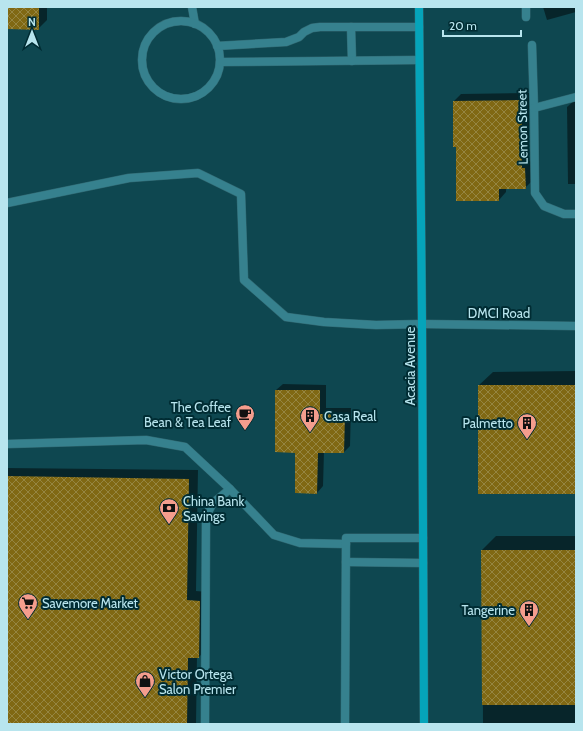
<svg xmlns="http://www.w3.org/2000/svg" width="583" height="731" viewBox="0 0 583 731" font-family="Cabin,sans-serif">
<defs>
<pattern id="building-cross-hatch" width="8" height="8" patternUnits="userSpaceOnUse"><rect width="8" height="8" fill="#806813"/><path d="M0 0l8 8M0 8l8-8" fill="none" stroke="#958541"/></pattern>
</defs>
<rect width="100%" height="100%" fill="#0e4750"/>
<g fill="#0007">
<polygon points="7,7 47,7 47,20 38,29 7,28"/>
<polygon points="230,7 249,7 230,8"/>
<polygon points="543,7 576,7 576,12 547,20"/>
<polygon points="529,93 529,161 533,161 533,180 525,188 506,188 506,192 499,200 457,146 454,101 461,94"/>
<polygon points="576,99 576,184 568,184 567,107"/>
<polygon points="576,371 576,493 478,386 493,372"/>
<polygon points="283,384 326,385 326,408 351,408 350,446 344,452 324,452 323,486 317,493 296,452 276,390"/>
<polygon points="7,468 198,470 196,591 208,592 208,647 199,657 197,657 196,724 7,724"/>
<polygon points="496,536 576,536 576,724 483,724 482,550"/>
</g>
<g fill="url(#building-cross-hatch)">
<polygon points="7,7 39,7 39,30 7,29"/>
<polygon points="522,100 522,168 525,168 526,189 499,189 499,201 456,201 456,147 453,147 453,101"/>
<rect x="478" y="385" width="98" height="109"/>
<polygon points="275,390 320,390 320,414 345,414 344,453 318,453 317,494 295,493 295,453 275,452"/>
<polygon points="7,476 189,479 187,600 200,601 199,658 188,658 187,724 7,724"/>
<polygon points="481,550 576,550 576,705 482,705"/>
</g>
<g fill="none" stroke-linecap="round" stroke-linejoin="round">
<g stroke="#306770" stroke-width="9">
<g id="lane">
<polyline points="192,7 195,24"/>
<circle cx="181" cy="60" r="39"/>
<polyline points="351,27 352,61"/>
<polyline points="217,46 286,42 299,37 304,32 312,28 320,27 419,27"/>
<polyline points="220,62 419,60"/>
<polyline points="7,203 129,178 198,173 241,194 244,280 286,317 324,322 376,325 422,324"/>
<polyline points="7,444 146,440 185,447 230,489 274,535 300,543 346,544"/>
<polyline points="346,562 423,563"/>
<polyline points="205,724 206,516 213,503 230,489"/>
<polyline points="345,724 346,538 423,538"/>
</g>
</g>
<g stroke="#306770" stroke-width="9">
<g id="street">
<polyline points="526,17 526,7"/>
<polyline points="532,45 534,108 535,193 544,206 564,214 576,214"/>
<polyline points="534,108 576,97"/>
<polyline points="422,324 576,326"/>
</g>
</g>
<g stroke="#306770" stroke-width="9">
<polyline id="secondary" points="419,7 422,324 424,724"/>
</g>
<use href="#lane" stroke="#36818e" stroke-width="8"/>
<use href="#street" stroke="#36818e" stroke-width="8"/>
<use href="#secondary" stroke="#05a4ba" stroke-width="8"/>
</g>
<defs>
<g id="cafe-pin" transform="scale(1)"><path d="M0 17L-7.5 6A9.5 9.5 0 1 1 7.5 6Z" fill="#f49d8d" stroke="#002c33"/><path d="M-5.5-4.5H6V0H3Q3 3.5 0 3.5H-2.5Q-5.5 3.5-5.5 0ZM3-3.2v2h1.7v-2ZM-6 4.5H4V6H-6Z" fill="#111"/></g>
<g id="building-pin" transform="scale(1)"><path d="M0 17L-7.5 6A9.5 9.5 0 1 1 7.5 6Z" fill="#f49d8d" stroke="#002c33"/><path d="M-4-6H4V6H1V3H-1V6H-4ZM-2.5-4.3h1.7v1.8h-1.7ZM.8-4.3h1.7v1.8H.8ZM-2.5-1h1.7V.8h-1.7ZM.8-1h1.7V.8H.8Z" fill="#111"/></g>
<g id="bank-pin" transform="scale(1)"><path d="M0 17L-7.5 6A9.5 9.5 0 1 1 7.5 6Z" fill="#f49d8d" stroke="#002c33"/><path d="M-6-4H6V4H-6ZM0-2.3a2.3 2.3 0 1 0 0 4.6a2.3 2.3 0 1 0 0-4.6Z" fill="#111"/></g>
<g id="supermarket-pin" transform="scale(1)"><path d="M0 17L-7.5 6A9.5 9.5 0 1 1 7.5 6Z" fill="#f49d8d" stroke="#002c33"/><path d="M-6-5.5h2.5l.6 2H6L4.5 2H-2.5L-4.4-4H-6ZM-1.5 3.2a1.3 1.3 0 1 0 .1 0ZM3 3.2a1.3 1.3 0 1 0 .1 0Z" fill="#111"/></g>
<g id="shop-pin" transform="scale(1)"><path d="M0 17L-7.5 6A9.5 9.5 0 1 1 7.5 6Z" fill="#f49d8d" stroke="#002c33"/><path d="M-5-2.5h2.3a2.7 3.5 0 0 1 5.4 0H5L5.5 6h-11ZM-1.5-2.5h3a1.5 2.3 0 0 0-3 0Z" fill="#111"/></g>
</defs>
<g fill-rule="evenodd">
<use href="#cafe-pin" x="245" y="414"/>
<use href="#building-pin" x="310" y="416"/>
<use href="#building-pin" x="527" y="423"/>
<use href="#bank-pin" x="169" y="508"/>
<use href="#supermarket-pin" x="28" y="603"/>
<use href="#building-pin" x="529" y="610"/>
<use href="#shop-pin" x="145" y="681"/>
</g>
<g text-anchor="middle" stroke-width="4" stroke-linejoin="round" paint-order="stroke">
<g font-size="13" fill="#b8e5ee" stroke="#002c33">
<text transform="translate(522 127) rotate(-91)" y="5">Lemon Street</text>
<text x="499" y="318">DMCI Road</text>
<text transform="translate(410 366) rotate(-90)" y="5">Acacia Avenue</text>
</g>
<g font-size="13" fill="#b8e5ee" stroke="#002c33" text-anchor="start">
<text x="231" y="412" text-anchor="end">The Coffee<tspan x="231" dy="15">Bean &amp; Tea Leaf</tspan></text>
<text x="324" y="421">Casa Real</text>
<text x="513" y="428" text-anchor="end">Palmetto</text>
<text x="183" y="506">China Bank<tspan x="183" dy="15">Savings</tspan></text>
<text x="42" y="608">Savemore Market</text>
<text x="515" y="615" text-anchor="end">Tangerine</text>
<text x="159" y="679">Victor Ortega<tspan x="159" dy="15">Salon Premier</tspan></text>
</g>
</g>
<rect width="583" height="731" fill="none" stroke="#b8e5ee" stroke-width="16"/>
<g transform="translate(32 32)" stroke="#002c33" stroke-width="3" paint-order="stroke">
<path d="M0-3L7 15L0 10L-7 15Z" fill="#b8e5ee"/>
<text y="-6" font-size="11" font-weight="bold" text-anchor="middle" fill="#b8e5ee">N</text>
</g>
<path d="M443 30v6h78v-6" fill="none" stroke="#b8e5ee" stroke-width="2"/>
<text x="449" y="30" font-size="12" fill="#b8e5ee" stroke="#002c33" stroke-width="3" paint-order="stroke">20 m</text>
</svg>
